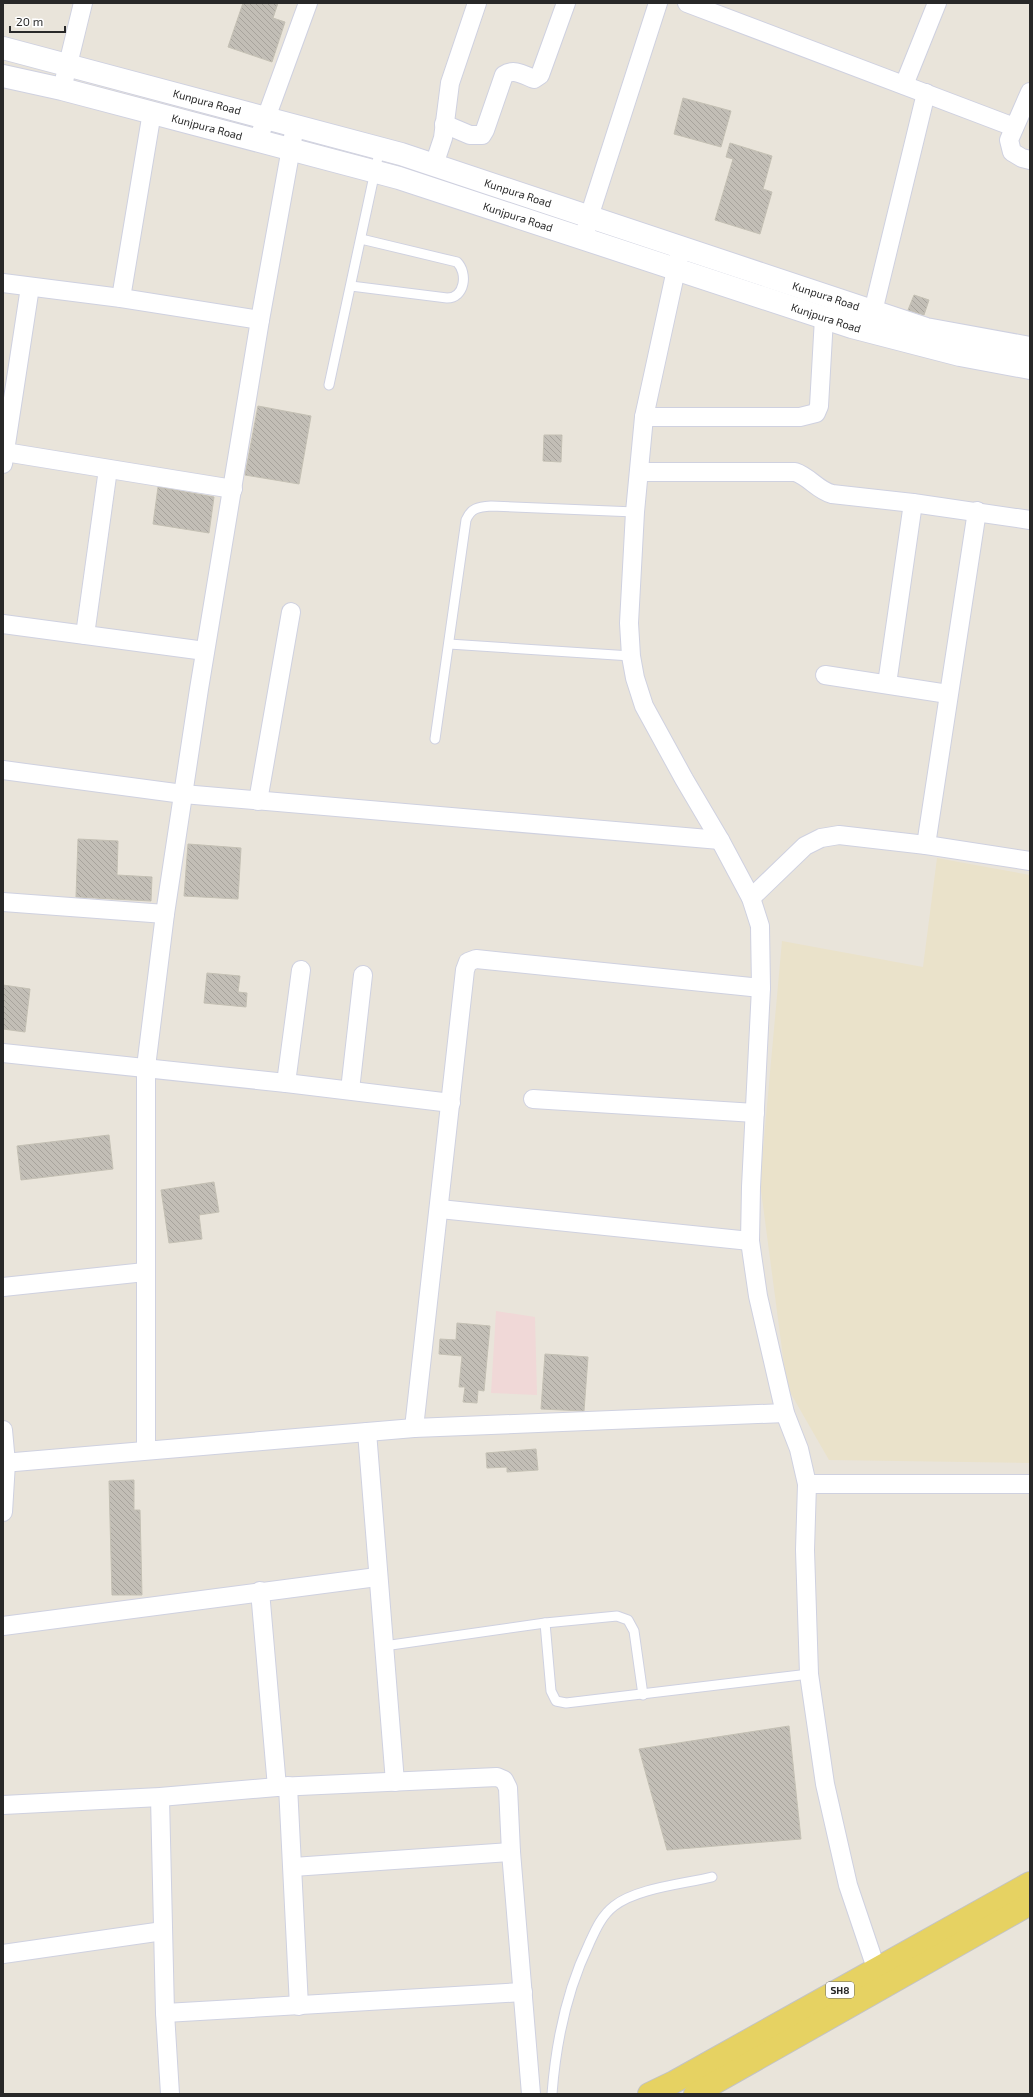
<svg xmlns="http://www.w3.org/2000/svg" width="1033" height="2097" viewBox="0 0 1033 2097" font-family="'Exo 2',sans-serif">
<defs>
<pattern id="building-back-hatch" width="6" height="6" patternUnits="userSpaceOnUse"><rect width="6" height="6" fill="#c2beb6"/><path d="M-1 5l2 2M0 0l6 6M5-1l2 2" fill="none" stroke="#a7a39c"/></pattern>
</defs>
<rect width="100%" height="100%" fill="#e9e4da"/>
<polygon fill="#eae2ca" points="937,858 1030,875 1030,1463 829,1460 787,1387 760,1183 782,941 923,967"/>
<polygon fill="#f0d8d7" points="496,1311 535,1317 537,1395 491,1393"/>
<g fill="url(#building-back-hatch)" stroke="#c4c0b4">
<polygon points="243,3 278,3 273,18 285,22 272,62 228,47"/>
<polygon points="683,98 731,111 721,147 674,134"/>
<polygon points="730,143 772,156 763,189 772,192 760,234 715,220 733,159 726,157"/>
<polygon points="914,295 929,300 924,315 908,310"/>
<polygon points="258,406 311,416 299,484 245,475"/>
<polygon points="544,435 562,435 561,462 543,461"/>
<polygon points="158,487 214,497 209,533 153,524"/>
<polygon points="78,839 118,841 117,875 152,877 151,901 76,897"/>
<polygon points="188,844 241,848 238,899 184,896"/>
<polygon points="207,973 240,976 238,992 247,993 246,1007 204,1003"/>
<polygon points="3,985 30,989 25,1032 3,1029"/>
<polygon points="109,1135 113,1169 21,1180 17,1146"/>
<polygon points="214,1182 219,1212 199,1215 202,1239 169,1243 161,1190"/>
<polygon points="457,1323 490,1326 484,1391 478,1390 477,1403 463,1402 465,1387 459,1387 462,1356 439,1354 440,1339 456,1340"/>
<polygon points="545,1354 588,1357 584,1411 541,1409"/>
<polygon points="536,1449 538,1470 507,1472 507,1467 487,1468 486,1453"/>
<polygon points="134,1480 134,1510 140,1510 142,1595 112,1595 109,1481"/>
<polygon points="789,1726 801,1839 667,1850 639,1749"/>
</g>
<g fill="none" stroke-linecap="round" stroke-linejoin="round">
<g stroke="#cfd1e0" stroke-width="11">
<g id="lane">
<path d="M 351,286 L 447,298 C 465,298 468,273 457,262 L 361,239"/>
<polyline points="329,385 380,148"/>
<polyline points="449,644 631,656"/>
<path d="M 435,739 L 466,520 C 471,508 478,507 491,506 L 635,512"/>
<polyline points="545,1623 551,1691 556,1701 566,1703 809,1674"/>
<polyline points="384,1646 545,1623 617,1616 628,1620 634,1631 643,1695"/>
<path d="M 552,2094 C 556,2041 566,1992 589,1944 C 595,1931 601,1916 614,1906 C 637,1888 684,1884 712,1877"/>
</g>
</g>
<g stroke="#cfd1e0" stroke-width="20">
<g id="street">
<polyline points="687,3 1014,127"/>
<polyline points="904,85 937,3"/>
<polyline points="62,89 83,3"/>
<polyline points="1030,92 1009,140 1012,152 1022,158 1030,160"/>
<path d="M 444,124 L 470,135 L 482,135 L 485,130 L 504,75 C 514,68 524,75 534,79 L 540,75 L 566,3"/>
<polyline points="258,140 308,3"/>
<polyline points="434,165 443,138 450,83 477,3"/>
<polyline points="584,239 589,217 658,3"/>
<polyline points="679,256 644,417 635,512 629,623 631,656 635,678 644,706 684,779 720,840 751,898 760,926 761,988 751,1187 750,1241 758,1296 785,1413 799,1449 807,1484 805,1550 809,1674 825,1784 848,1885 880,1980"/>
<polyline points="3,283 121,298 260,320"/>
<polyline points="121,298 152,112"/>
<polyline points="870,324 926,93"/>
<polyline points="644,417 800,417 816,413 819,406 824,318"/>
<polyline points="5,452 233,489"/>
<polyline points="3,464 30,287"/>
<path d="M 639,472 L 795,472 C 810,477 817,490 832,494 L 913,503 L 1030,520"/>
<polyline points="3,624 205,651"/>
<polyline points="85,635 108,469"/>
<polyline points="825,675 948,694"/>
<polyline points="887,684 913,503"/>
<polyline points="3,770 183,794 720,840"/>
<polyline points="258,801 291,612"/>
<polyline points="926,845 977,511"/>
<polyline points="751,898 805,846 821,838 839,835 926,845 1030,861"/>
<polyline points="3,902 165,914"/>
<polyline points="3,1053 286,1083 451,1103"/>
<polyline points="286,1083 301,970"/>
<polyline points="350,1090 363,975"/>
<polyline points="533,1099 755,1113"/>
<polyline points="440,1209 750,1241"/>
<polyline points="3,1287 145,1272"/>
<polyline points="414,1428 465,970 468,962 476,959 761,988"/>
<polyline points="3,1430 6,1463 3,1512"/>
<polyline points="367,1432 395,1782"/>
<polyline points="146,1450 146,1067 165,914 199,689 260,320 295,126"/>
<polyline points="3,1463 414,1428 785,1413"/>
<polyline points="807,1484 1030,1484"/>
<polyline points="260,1591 277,1787"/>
<polyline points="3,1626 377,1577"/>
<polyline points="288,1786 299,2006"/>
<polyline points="160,1797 165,2013 170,2094"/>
<polyline points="3,1805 160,1797 277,1787 497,1777 504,1780 508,1788 511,1852 531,2094"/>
<polyline points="293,1867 511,1852"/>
<polyline points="3,1954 163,1931"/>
<polyline points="165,2013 523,1992"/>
</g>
</g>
<g stroke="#cfd1e0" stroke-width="24">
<g id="secondary">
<polyline points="3,48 401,154 926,329 1030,348"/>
<polyline points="3,76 62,89 399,178 852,327 960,355 1030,368"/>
</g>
</g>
<g stroke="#c3c3c3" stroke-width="24">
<g id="primary">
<polyline points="649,2094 674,2082 1030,1883"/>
<polyline points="695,2094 1030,1904"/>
</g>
</g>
<use href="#lane" stroke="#fff" stroke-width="9"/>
<use href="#street" stroke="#fff" stroke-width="18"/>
<use href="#secondary" stroke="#fff" stroke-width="22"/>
<use href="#primary" stroke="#e6d262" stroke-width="22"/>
</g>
<g text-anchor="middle" stroke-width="3" stroke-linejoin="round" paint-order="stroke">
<rect fill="#fff" stroke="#686868" stroke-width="1" x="826" y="1982" width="28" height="16" rx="3"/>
<g font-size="10" font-weight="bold" fill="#282828">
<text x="840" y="1994">SH8</text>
</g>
<g font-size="11" fill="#282828" stroke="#fff">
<text transform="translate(207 102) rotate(15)" y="4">Kunpura Road</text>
<text transform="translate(207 127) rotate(15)" y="4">Kunjpura Road</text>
<text transform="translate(518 193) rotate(18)" y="4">Kunpura Road</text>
<text transform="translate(518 217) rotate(18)" y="4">Kunjpura Road</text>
<text transform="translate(826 296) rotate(18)" y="4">Kunpura Road</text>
<text transform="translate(826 318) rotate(18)" y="4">Kunjpura Road</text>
</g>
</g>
<rect width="1033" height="2097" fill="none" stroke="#282828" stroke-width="8"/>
<path d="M10 26v6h55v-6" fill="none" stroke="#282828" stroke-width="2"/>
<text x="16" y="26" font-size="12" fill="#282828" stroke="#ffffff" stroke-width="3" paint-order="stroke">20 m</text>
</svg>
